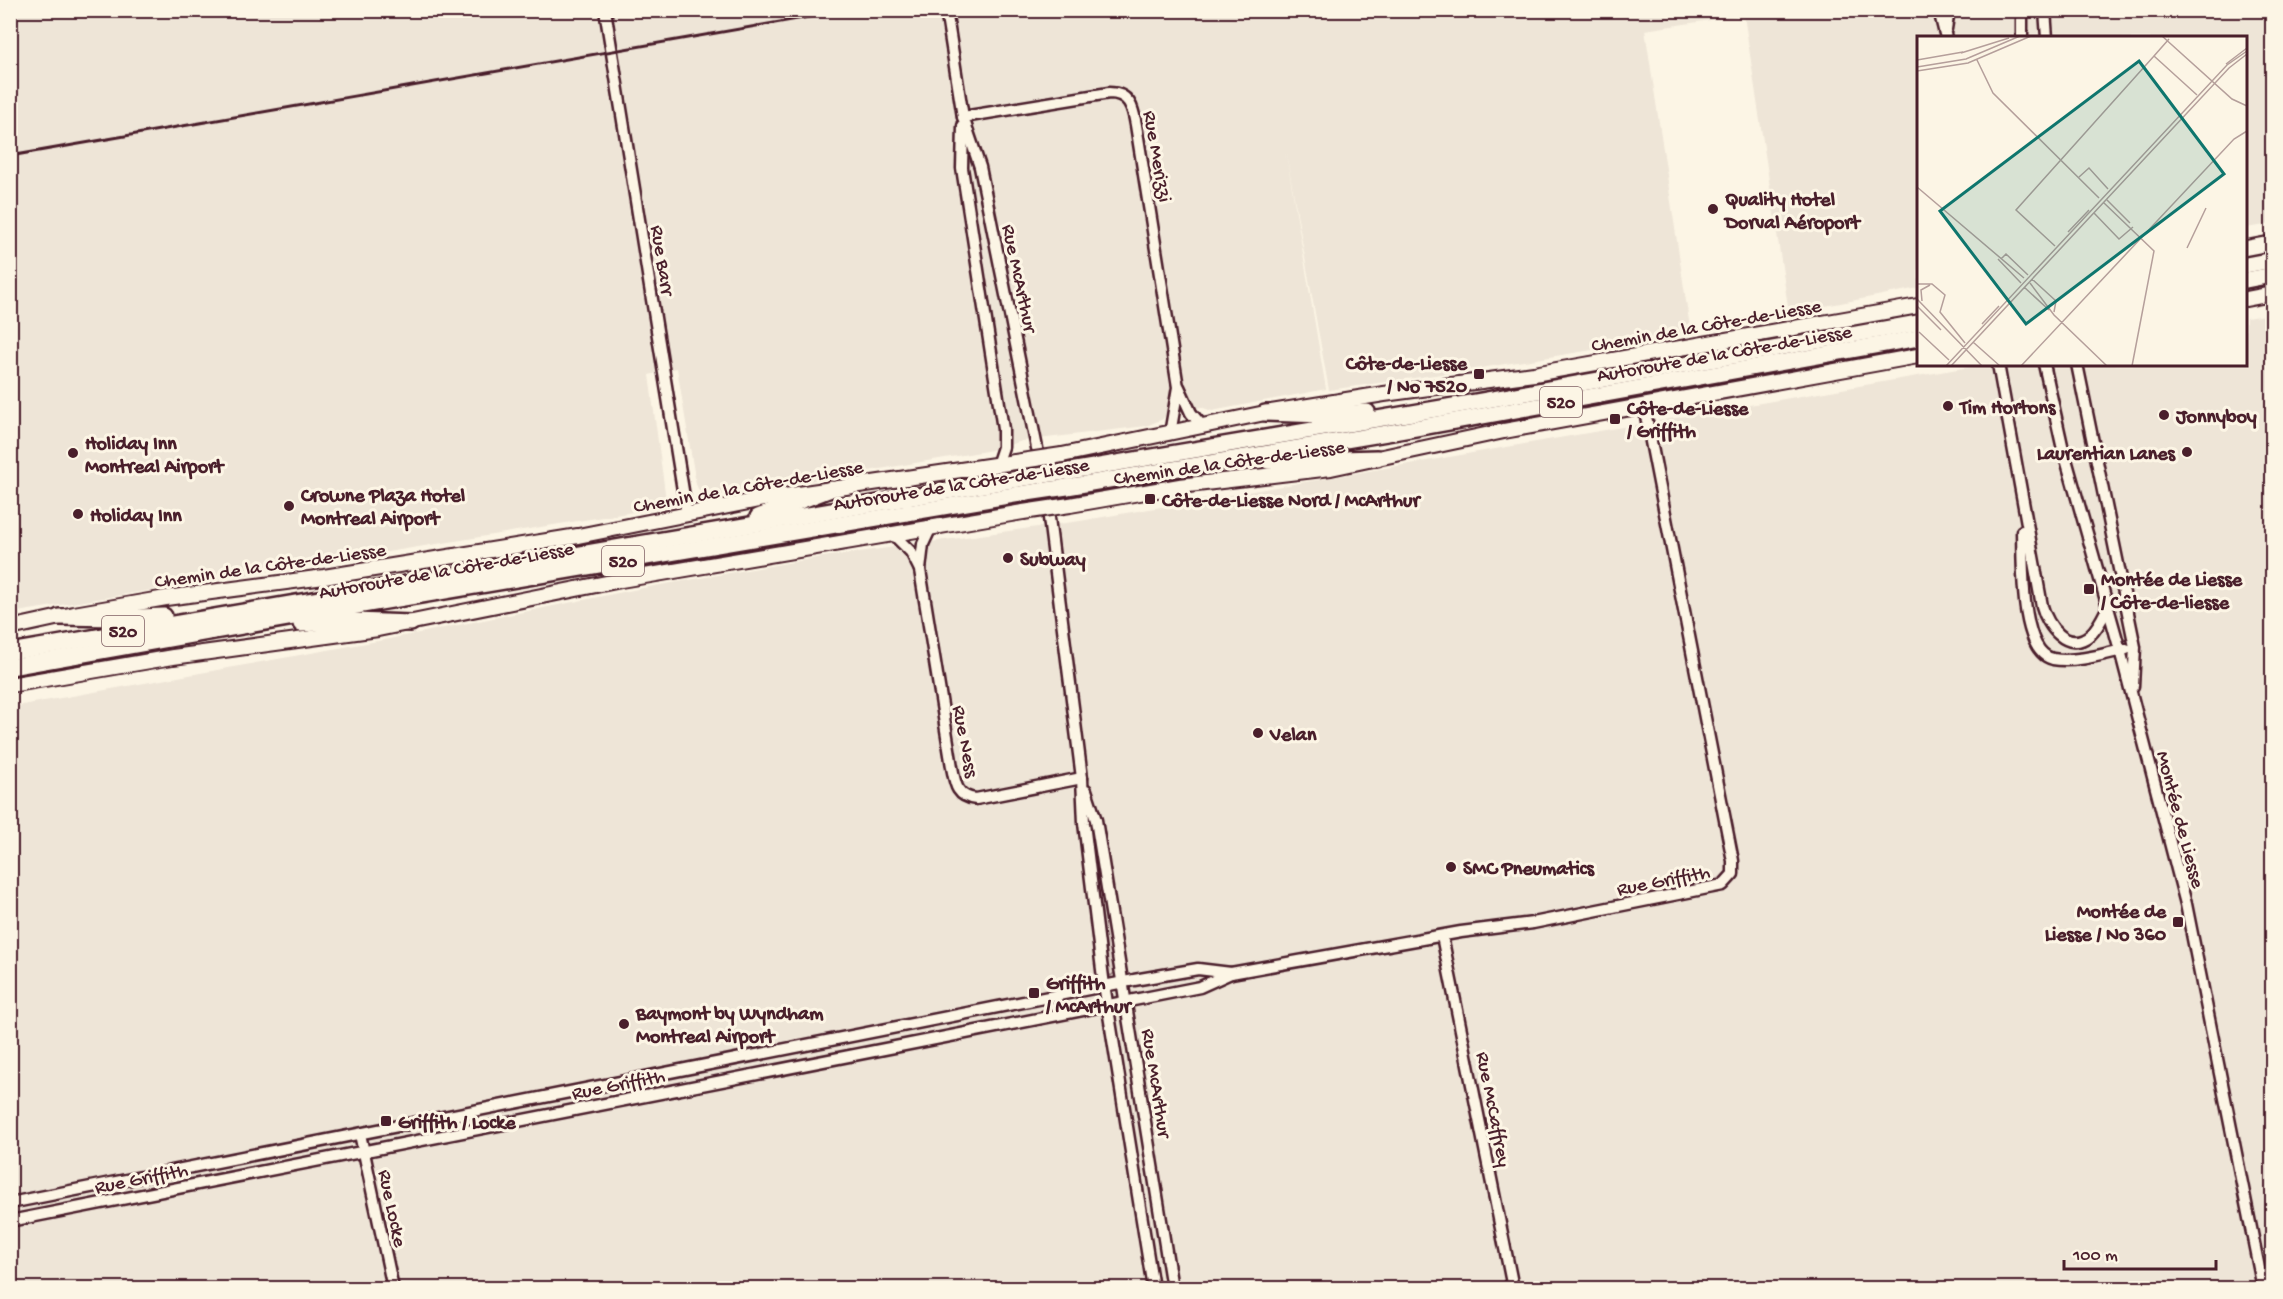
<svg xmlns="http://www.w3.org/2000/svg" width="2283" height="1299" viewBox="0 0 2283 1299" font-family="'Gochi Hand',sans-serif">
<rect width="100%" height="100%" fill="#fcf5e5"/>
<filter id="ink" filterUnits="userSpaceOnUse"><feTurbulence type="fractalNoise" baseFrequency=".0167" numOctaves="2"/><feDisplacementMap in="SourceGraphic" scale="12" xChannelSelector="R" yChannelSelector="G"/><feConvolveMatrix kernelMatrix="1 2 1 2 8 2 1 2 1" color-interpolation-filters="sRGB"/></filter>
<g filter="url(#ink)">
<g fill="#eee5d7">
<polygon points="11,11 2272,11 2272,224 2246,228 2246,38 1918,38 1918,288 1789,313 1744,15 1645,30 1691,334 1456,372 1329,390 1286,153 1326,389 1212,411 1201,407 1166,414 1163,419 1146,426 1022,441 992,450 709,498 700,493 696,484 677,368 649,375 666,500 663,505 658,508 11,613"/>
<polygon points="2272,314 2272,1288 11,1288 11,707 389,639 643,588 816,558 1080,521 1981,365 2246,364 2246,318"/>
</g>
<polygon fill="#e2d5ca" stroke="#967a7a" stroke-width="1.5" points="1099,875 1116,971 1111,976 1108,973 1096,876"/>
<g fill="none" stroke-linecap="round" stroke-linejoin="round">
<polyline stroke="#d8cac0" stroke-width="10" stroke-dasharray="10 5" stroke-linecap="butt" points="1037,451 1048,516"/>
<g stroke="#4a1f2b" stroke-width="15">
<g id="minor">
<polyline points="605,10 687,515"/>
<polyline points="946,10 963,117 980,167 1037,448"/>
<polyline points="1939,10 1946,38"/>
<polyline points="2045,10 2047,38"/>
<polyline points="1946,29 1949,10"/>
<polyline points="2022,38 2022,10"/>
<path d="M 963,117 L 1109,93 C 1129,93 1133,107 1136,125 L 1178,387 L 1170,434"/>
<polyline points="963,126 962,168 1003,429 1003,447 997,465"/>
<path d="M 1998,364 L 2042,606 C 2047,625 2067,654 2090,635 C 2098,628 2103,617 2108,607"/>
<polyline points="2044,364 2062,445 2120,650 2186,904 2263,1288"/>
<polyline points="2077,364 2135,647 2133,686"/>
<polyline points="1179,387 1191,413 1203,427"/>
<polyline points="1049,518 1082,778 1084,823 1103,978 1153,1288"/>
<path d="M 931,527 L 923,544 L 920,570 L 952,767 C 955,783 956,797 976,799 L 1082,778"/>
<path d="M 2022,531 C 2023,559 2019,652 2053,659 C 2075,663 2104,654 2126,649"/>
<polyline points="892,533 911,552 920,570"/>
<polyline points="1086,790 1096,820 1172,1288"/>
<polyline points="1442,936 1513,1288"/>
<polyline points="360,1134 393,1288"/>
<polyline points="10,1203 1134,980 1198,969 1231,973"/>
<polyline points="10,1221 1200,987 1231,973 1461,932 1533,923 1723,885 1733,874 1733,861 1644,406"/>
</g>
</g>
<g stroke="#4a1f2b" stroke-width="18">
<g id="major">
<polyline points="2246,248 2272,243"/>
<polyline points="2246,299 2272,294"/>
<polyline points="1062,455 1265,413 1384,394 1534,374 1918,306"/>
<polyline points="1070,505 1180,486 1331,468 1504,431 1918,356"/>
<polyline points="10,628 74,614 166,598 324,577 578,536 764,499 1015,462"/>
<polyline points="10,685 173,657 378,629 621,580 1023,512"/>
</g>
</g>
<g stroke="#4a1f2b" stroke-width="20">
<g id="highway">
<polyline points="2246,265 2272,260"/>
<polyline points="2246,280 2272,275"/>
<polyline points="1265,413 1323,415 1367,412"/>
<polyline points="1268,461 1377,458"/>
<polyline points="1064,472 1442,408 1918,323"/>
<polyline points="1067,487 1399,431 1918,338"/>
<polyline points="758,517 831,489"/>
<polyline points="59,617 117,618 164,616"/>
<polyline points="301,624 354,621 411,623"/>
<polyline points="10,652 1018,479"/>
<polyline points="10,667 362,605 1020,494"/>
</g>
</g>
<use href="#minor" stroke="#fcf5e5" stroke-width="10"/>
<use href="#major" stroke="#fcf5e5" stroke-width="14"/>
<use href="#highway" stroke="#fcf5e5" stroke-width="15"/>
<polyline stroke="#4a1f2b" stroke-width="3" points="10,156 849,10"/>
<g stroke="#4a1f2b" stroke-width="18" stroke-linecap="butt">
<g id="major-bridge">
<polyline points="1015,462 1062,455"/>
<polyline points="1023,512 1070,505"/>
</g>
</g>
<g stroke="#4a1f2b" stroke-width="20" stroke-linecap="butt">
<g id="highway-bridge">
<polyline points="1018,479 1064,472"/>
<polyline points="1020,494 1067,487"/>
</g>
</g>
<use href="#major-bridge" stroke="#fcf5e5" stroke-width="14"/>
<use href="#highway-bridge" stroke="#fcf5e5" stroke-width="15"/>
</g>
</g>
<g fill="#4a1f2b" stroke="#fcf5e5" stroke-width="2">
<circle cx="1713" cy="209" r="6"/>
<rect x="1473" y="368" width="12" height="12" rx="3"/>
<circle cx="1948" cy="406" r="6"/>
<circle cx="2164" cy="415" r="6"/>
<rect x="1609" y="413" width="12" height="12" rx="3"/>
<circle cx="2187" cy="452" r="6"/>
<circle cx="73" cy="453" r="6"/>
<rect x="1144" y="493" width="12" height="12" rx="3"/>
<circle cx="289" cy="506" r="6"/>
<circle cx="78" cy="514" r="6"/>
<circle cx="1008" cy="558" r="6"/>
<rect x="2083" y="583" width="12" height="12" rx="3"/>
<circle cx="1258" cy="733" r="6"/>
<circle cx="1451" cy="867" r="6"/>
<rect x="2172" y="916" width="12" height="12" rx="3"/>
<rect x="1028" y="987" width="12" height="12" rx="3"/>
<circle cx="624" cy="1024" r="6"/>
<rect x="380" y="1115" width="12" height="12" rx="3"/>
</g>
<g text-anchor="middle" stroke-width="6" stroke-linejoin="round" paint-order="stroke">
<g fill="#fcf5e5" stroke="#7f5f63" stroke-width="1.5">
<rect x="1540" y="387" width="42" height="30" rx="4.5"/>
<rect x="602" y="546" width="42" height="30" rx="4.5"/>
<rect x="102" y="616" width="42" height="30" rx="4.5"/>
</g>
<g font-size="18" font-weight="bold" fill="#4a1f2b">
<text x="1561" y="408">520</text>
<text x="623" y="567">520</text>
<text x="123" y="637">520</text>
</g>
<g font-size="20" fill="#4a1f2b" stroke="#fcf5e5">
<text transform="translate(1159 156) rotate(80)" y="7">Rue Merizzi</text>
<text transform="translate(664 260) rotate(81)" y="7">Rue Barr</text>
<text transform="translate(1021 278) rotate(78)" y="7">Rue McArthur</text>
<text transform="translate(1706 324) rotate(-10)" y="7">Chemin de la Côte-de-Liesse</text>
<text transform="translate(1724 352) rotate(-10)" y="7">Autoroute de la Côte-de-Liesse</text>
<text transform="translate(1229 461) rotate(-8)" y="7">Chemin de la Côte-de-Liesse</text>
<text transform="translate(961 483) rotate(-9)" y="7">Autoroute de la Côte-de-Liesse</text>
<text transform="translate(748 485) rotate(-10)" y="7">Chemin de la Côte-de-Liesse</text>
<text transform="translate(270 564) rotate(-8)" y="7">Chemin de la Côte-de-Liesse</text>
<text transform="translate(446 569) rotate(-10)" y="7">Autoroute de la Côte-de-Liesse</text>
<text transform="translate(967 741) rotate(79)" y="7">Rue Ness</text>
<text transform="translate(2182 819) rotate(75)" y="7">Montée de Liesse</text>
<text transform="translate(1663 879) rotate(-11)" y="7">Rue Griffith</text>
<text transform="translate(618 1083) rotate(-11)" y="7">Rue Griffith</text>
<text transform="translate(1158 1083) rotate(81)" y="7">Rue McArthur</text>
<text transform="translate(1495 1109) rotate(79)" y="7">Rue McCaffrey</text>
<text transform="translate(141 1177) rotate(-11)" y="7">Rue Griffith</text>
<text transform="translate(394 1208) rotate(78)" y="7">Rue Locke</text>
</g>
<g font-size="20" font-weight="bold" fill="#4a1f2b" stroke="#fcf5e5" text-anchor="start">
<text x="1725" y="205">Quality Hotel<tspan x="1725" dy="23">Dorval Aéroport</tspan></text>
<text x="1467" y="369" text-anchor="end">Côte-de-Liesse<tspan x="1467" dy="23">/ No 7520</tspan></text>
<text x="1960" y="413">Tim Hortons</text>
<text x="1627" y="414">Côte-de-Liesse<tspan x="1627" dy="23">/ Griffith</tspan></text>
<text x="2176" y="422">Jonnyboy</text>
<text x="85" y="449">Holiday Inn<tspan x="85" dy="23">Montreal Airport</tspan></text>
<text x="2175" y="459" text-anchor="end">Laurentian Lanes</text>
<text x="301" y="501">Crowne Plaza Hotel<tspan x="301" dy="23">Montreal Airport</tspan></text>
<text x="1162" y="506">Côte-de-Liesse Nord / McArthur</text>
<text x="90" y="521">Holiday Inn</text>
<text x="1020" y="565">Subway</text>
<text x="2101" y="585">Montée de Liesse<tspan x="2101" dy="23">/ Côte-de-liesse</tspan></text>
<text x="1270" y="740">Velan</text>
<text x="1463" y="874">SMC Pneumatics</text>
<text x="2166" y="917" text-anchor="end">Montée de<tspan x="2166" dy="23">Liesse / No 360</tspan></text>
<text x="1046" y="989">Griffith<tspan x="1046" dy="23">/ McArthur</tspan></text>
<text x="636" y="1019">Baymont by Wyndham<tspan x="636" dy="23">Montreal Airport</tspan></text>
<text x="398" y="1128">Griffith / Locke</text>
</g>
</g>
<g transform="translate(1917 36)">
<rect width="330" height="330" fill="#fcf5e5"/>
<path fill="none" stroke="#b59f9b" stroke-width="1.5" d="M 245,0 L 315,63 L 330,70M 252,3 L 237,20 L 280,59M 44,17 L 92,2M 0,24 L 46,16M 60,24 L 76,57 L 182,162M 309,28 L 330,12M 0,31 L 49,23 L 103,0M 0,35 L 51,27 L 114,0M 162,141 L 172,132 L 191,153M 0,151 L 107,242M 190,164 L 213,187M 187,167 L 237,215 L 215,330M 177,177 L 202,203 L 216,191M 151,196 L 172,174M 138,210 L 99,174 L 237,20M 270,212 L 289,172M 81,223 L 104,247M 84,223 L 89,218 L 111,239M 115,243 L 139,265 L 137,276M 113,247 L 137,279 L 190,330M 0,248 L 15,248 L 28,259 L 23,276 L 48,307M 107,251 L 132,274M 0,263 L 65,330M 5,265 L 4,254 L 13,249M 0,270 L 24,294M 65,288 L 82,270M 2,296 L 32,324M 56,306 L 83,330M 29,330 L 310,29 L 330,15M 34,330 L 312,32 L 330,18M 104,330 L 317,103 L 330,95"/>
<path fill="#0f766e" fill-opacity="0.15" stroke="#0f766e" stroke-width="3" d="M 222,25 L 307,138 L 109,288 L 23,175 Z"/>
<rect width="330" height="330" fill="none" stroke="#4a1f2b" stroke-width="3"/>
</g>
<rect width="2283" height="1299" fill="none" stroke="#fcf5e5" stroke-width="36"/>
<rect x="18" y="18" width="2247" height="1263" fill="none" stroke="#4a1f2b" stroke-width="2" filter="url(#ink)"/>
<path d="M2064 1260v9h152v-9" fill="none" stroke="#4a1f2b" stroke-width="3"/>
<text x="2073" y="1260" font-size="18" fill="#4a1f2b" stroke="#fcf5e5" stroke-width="4.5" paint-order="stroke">100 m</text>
</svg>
